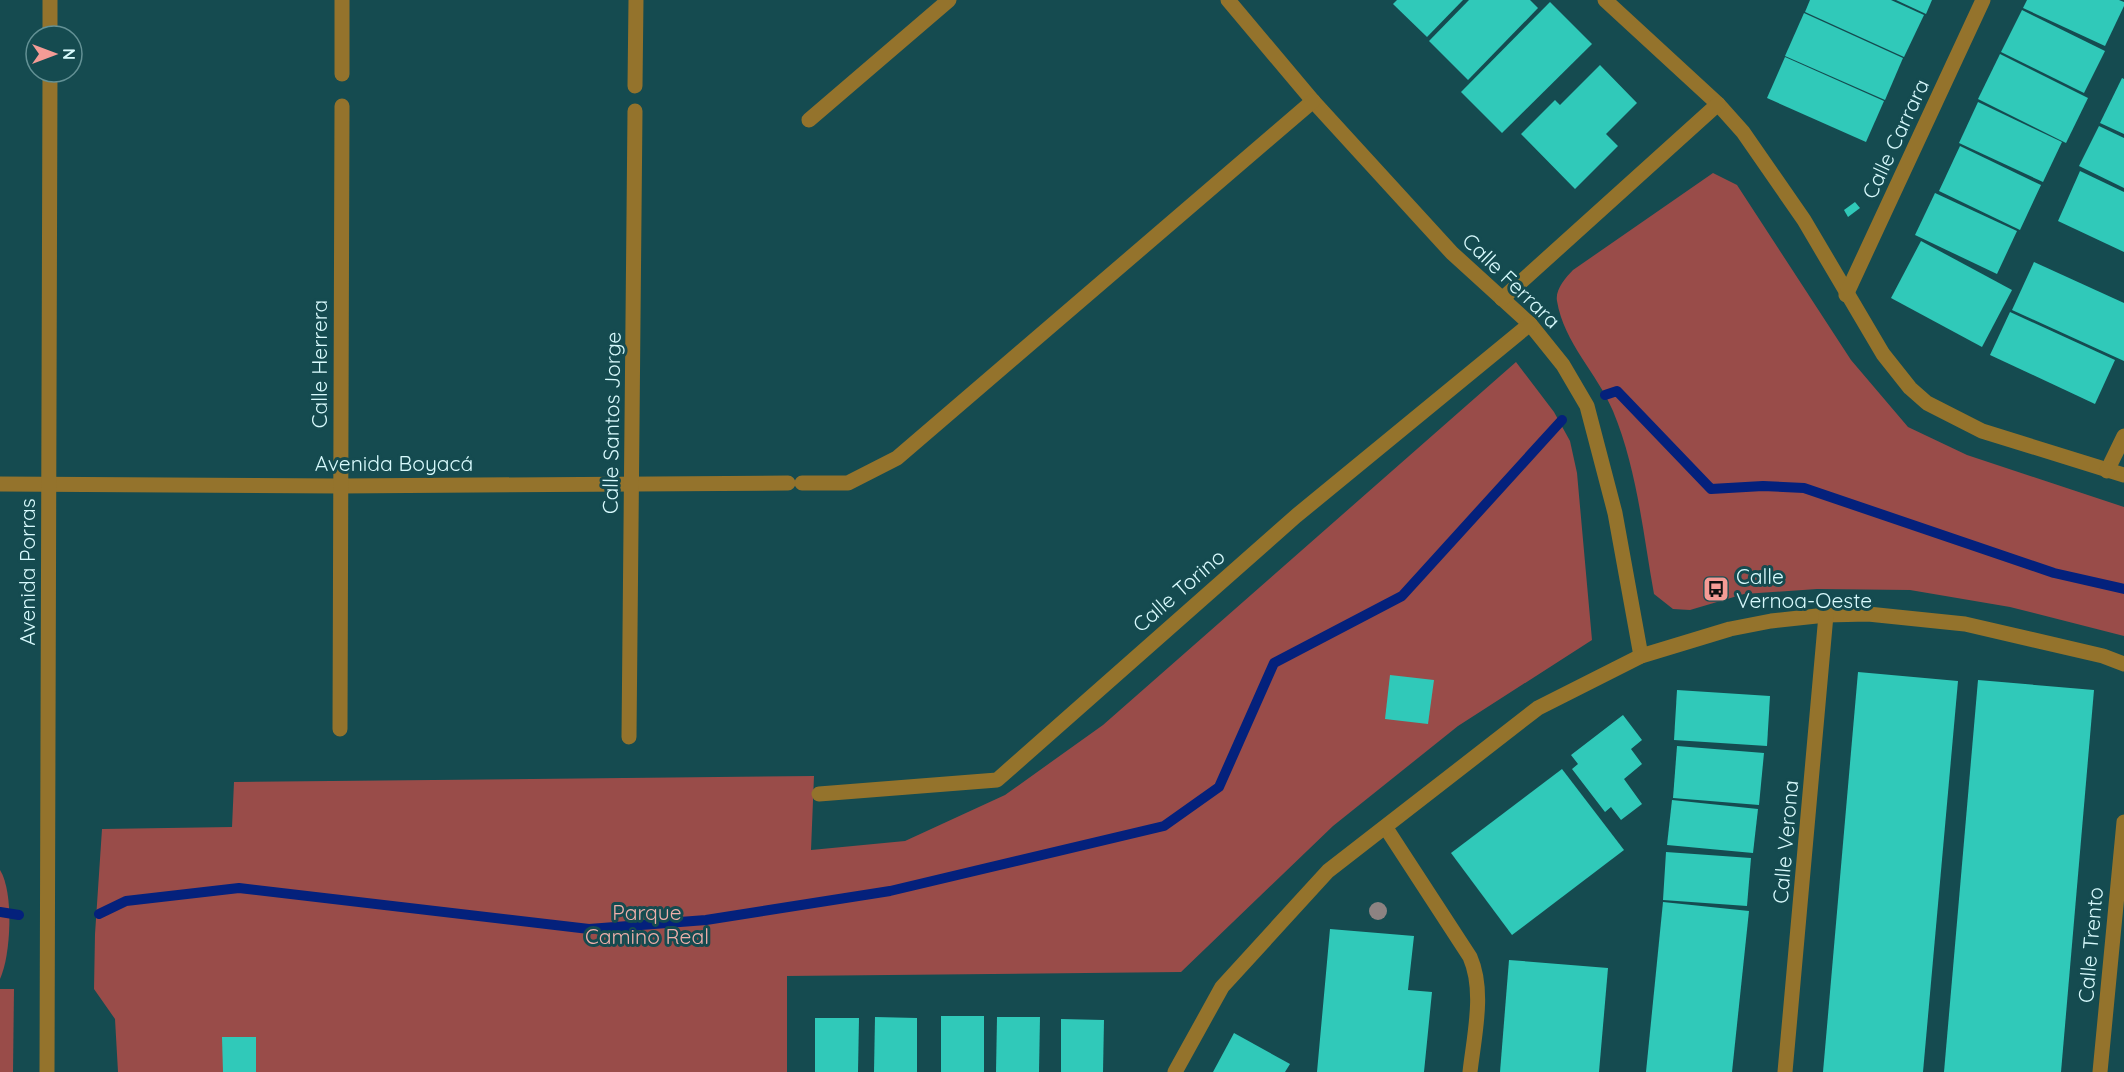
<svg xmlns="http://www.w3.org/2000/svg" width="2124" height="1072" viewBox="0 0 2124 1072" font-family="Quicksand,sans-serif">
<rect width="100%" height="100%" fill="#154b50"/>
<g fill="#994c49">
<path d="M 1713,173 L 1737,185 L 1851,360 L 1908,427 L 1967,455 L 2124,507 L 2124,636 L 2010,607 L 1910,590 L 1817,589 L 1744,594 L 1690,610 L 1673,609 L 1654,594 C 1643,533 1637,469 1613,411 C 1597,373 1564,343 1557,301 C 1555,290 1565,278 1573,270 Z"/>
<polygon points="1516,362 1554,412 1570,441 1577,473 1592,640 1458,726 1333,826 1181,972 787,976 787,1072 118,1072 115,1019 94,989 95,934 102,829 232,827 234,782 814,776 811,850 905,841 1005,795 1103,725"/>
<path d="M 0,870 C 14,892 11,955 0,979 Z"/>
<polygon points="0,989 14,989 13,1072 0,1072"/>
</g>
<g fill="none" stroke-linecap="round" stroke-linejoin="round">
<g stroke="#04217c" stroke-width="10">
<polyline points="1605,395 1617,391 1711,489 1763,486 1804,488 2054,573 2124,589"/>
<polyline points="0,912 19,915"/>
<polyline points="99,914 126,901 239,888 589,929 706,920 890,891 1164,826 1219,787 1274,663 1402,596 1562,420"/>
</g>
</g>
<g fill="#30c9b9">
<polygon points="1397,0 1463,0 1427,37 1393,4"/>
<polygon points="1469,0 1530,0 1538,8 1468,80 1429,41"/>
<polygon points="1810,0 1891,0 1924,15 1904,57 1805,12"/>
<polygon points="1896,0 1932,0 1926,14"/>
<polygon points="2027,0 2119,0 2124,2 2124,6 2105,46 2023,8"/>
<polygon points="1550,2 1592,44 1502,133 1461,92"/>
<polygon points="2022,10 2105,51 2084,93 2001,52"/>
<polygon points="1804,13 1903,58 1885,100 1785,56"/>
<polygon points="2000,54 2088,98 2066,143 1978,99"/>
<polygon points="1785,57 1884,101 1866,142 1767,98"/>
<polygon points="1600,65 1637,103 1606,134 1618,146 1575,189 1521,134 1555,100 1560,105"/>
<polygon points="2122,78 2124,79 2124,134 2100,123"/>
<polygon points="1978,102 2062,142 2043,182 1959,143"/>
<polygon points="2099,126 2124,138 2124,188 2079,166"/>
<polygon points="1960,146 2041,185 2020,230 1939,191"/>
<polygon points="2080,171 2124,192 2124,252 2058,221"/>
<polygon points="1935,193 2017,231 1997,274 1915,235"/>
<polygon points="1855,202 1860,208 1848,217 1844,210"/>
<polygon points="1921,241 2012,290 1982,347 1891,298"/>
<polygon points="2034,262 2124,303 2124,361 2012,310"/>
<polygon points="2010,312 2115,360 2095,404 1990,355"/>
<polygon points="1858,672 1958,681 1923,1072 1823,1072"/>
<polygon points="1390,675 1434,680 1428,724 1385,719"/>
<polygon points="1978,680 2094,690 2061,1072 1944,1072"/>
<polygon points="1677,690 1770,696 1767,746 1674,740"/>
<polygon points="1623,715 1642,740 1631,749 1642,764 1624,779 1642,804 1621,820 1611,807 1605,812 1572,769 1578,764 1571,755"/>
<polygon points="1677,746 1764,753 1759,805 1673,798"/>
<polygon points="1562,769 1624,850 1512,935 1451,853"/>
<polygon points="1672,800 1758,809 1753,853 1667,845"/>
<polygon points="1666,852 1751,858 1747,906 1663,900"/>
<polygon points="1663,902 1749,911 1732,1072 1646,1072"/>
<polygon points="1330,929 1414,936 1408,990 1432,992 1424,1072 1317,1072"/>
<polygon points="1509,960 1608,968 1599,1072 1500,1072"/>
<rect x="941" y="1016" width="43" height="56"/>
<polygon points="875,1017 917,1018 917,1072 874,1072"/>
<polygon points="997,1017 1040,1017 1039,1072 996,1072"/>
<polygon points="815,1018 859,1018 858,1072 815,1072"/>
<polygon points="1061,1019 1104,1020 1103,1072 1061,1072"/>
<polygon points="1234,1033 1290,1064 1285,1072 1213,1072"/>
<polygon points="222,1037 256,1037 256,1072 223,1072"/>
</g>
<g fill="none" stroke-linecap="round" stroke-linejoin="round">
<g stroke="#94732c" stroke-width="15">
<polyline points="1228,0 1313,101 1452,253 1530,324 1563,365 1587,406 1615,513 1641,656"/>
<polyline points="1605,0 1718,104 1743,132 1804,220 1883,354 1910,388 1927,403 1982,431 2124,475"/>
<polyline points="342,74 342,0"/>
<polyline points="635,86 636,0"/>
<polyline points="809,120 949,0"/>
<polyline points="1846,295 1983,0"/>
<polyline points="1502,299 1718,104"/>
<polyline points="2107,471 2124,436"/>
<polyline points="802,483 848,483 897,458 1313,101"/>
<polyline points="0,484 340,486 788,483"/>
<polyline points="340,729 342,106"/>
<polyline points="629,737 635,111"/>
<polyline points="819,794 997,780 1296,516 1530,324"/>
<path d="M 1386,828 L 1470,957 C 1485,991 1474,1036 1470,1072"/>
<polyline points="1175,1072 1222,987 1328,871 1538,708 1641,656 1730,629 1771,621 1826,615 1868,614 1965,624 2103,656 2124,664"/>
<polyline points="1785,1072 1826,615"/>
<polyline points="2100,1072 2124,822"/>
</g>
<g stroke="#94732c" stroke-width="15">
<polyline points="50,36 50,0"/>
<polyline points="47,1072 50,72"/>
</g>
</g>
<circle fill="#8d8382" cx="1378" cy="911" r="9"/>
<defs>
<g id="bus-square" transform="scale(1.35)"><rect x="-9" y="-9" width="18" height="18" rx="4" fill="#f59c96" stroke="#154b50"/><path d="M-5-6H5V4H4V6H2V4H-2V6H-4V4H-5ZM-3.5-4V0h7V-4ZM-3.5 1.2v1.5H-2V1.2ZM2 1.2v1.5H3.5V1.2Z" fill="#111"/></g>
</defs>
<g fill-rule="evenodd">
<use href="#bus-square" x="1716" y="589"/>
</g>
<g text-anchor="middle" stroke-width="6" stroke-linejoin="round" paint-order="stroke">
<g font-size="21" fill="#d8fafd" stroke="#154b50">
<text transform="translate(1896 139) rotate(-65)" y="7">Calle Carrara</text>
<text transform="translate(1511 281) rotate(44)" y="7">Calle Ferrara</text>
<text transform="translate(320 364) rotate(-90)" y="7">Calle Herrera</text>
<text transform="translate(612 423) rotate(-89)" y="7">Calle Santos Jorge</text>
<text x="394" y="471">Avenida Boyacá</text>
<text transform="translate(28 572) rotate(-90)" y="7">Avenida Porras</text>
<text transform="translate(1179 591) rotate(-41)" y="7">Calle Torino</text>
<text transform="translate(1786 842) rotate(-85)" y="7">Calle Verona</text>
<text transform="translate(2091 945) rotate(-85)" y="7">Calle Trento</text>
</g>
<g font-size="21" fill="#d8fafd" stroke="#154b50" text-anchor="start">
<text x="1736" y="584">Calle<tspan x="1736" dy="24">Vernoa-Oeste</tspan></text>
</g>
<g font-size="21" fill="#efb0ab" stroke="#154b50">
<text x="647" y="920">Parque<tspan x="647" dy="24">Camino Real</tspan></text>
</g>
</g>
<g transform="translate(54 54) rotate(90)"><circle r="28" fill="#154b50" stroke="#639195" stroke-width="1.5"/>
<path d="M0-4.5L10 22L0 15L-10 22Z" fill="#f59c96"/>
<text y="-9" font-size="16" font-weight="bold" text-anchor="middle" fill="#d8fafd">N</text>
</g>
</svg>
